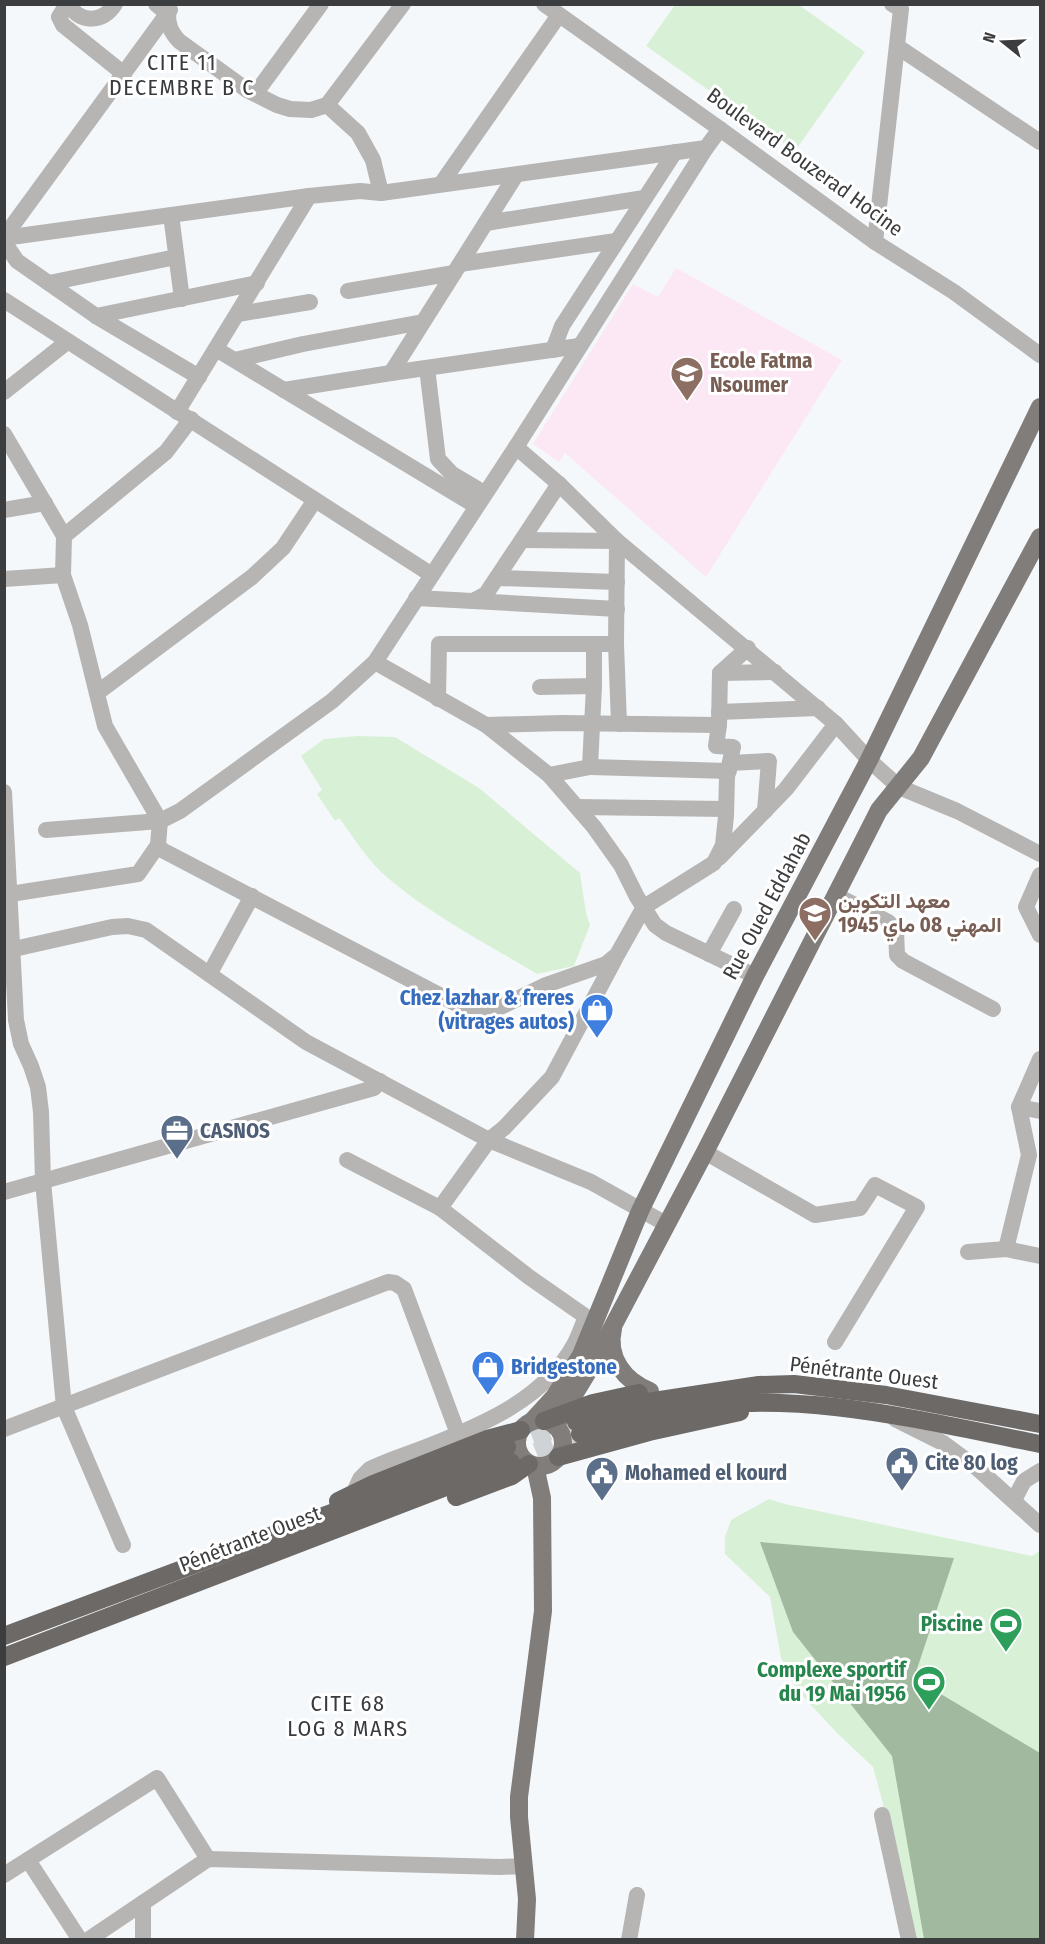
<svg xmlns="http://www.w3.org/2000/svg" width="1045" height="1944" viewBox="0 0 1045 1944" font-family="'Fira Sans Condensed',Vazirmatn,sans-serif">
<rect width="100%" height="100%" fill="#f5f8fb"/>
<polygon fill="#fce7f5" points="676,268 842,360 706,577 565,453 559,462 533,444 633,284 658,297"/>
<g fill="#d8f1d6">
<polygon points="799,5 865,52 795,151 646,46 675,5"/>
<path d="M 357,736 L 395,737 L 479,788 L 580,873 L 586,913 L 590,925 L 574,966 L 537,974 C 489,945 431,915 389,879 C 369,863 355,839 339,818 L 335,821 L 317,794 L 322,790 L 301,756 L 324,739 Z"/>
<polygon points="769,1499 785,1504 1032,1556 1040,1551 1040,1939 910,1939 882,1800 873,1767 836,1732 797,1690 781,1658 770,1597 725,1554 725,1537 731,1520"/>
</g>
<polygon fill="#a1b99e" points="760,1542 954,1558 914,1678 1040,1753 1040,1939 924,1939 892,1756 793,1632"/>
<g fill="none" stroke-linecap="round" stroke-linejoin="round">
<g stroke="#d0d3d5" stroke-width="18" stroke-dasharray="18 9" stroke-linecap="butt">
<polyline points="507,1447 576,1422"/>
<polyline points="511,1462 580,1434"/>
</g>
<g stroke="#b6b5b4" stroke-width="16">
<polyline points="67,4 59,17 63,25 124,74"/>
<path d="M 68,4 C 80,24 103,23 115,4"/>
<path d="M 156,4 L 168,14 C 168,26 171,32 179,41 L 247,90 L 277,105 L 290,109 L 311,110 L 327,105 L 358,133 L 373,160 L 381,193"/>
<polyline points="544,4 720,129 875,242 954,292 1040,355"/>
<polyline points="898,47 1040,142"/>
<polyline points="253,92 258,90 321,4"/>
<polyline points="327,105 403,4"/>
<polyline points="441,184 559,15"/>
<polyline points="171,215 182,299"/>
<polyline points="486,223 644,198"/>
<polyline points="4,237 170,10"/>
<polyline points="4,238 309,196 360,191 381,193 706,148 720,129"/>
<polyline points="4,242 17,261 96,316 199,377"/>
<polyline points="875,242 901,9 892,4"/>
<polyline points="460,264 616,241"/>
<polyline points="49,283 176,257"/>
<polyline points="348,291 454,273"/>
<polyline points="4,300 432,575"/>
<polyline points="238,314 310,302"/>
<polyline points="96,316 257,283"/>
<polyline points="216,349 476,506"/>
<polyline points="553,350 562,326 675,152"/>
<polyline points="235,360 303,344 423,322"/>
<polyline points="427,368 438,459 452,474 484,493"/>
<polyline points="391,373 516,175"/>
<polyline points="284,390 391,373 579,346"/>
<polyline points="4,392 67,342"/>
<polyline points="177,412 309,196"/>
<polyline points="4,434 64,536 63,575 80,625 105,726 160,821 158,845 162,850 472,1012 481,1014 488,1013 546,985 606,964 617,955 644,907 714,863 723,845 726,816 727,777 733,747 716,746 719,725"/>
<polyline points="516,447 559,484 617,541 836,724 869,760 899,787 957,811 1040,854"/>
<polyline points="4,510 45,503"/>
<polyline points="64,536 166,452 191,419"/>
<polyline points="497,578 617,582"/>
<polyline points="4,579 63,575"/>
<polyline points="416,598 473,601 486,594 559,484"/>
<polyline points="473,601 617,609"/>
<polyline points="616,644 619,724"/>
<polyline points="375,662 486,725 549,775 594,827 621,865 637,897 655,925 666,933 755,976"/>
<polyline points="720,673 775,672"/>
<polyline points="540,687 594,686"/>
<polyline points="97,693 252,577 283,548 315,500"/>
<polyline points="438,699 439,644 616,644 617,541 522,540"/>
<polyline points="719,712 818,708"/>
<polyline points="486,725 562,723 719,725 720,673 748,648"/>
<polyline points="730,763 769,761 765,811"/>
<polyline points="590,767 729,771"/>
<polyline points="549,775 590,767 594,686 594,644"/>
<polyline points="4,792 16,1020 21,1044 31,1066 38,1087 41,1112 43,1181 64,1407 123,1545"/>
<polyline points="577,807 726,809"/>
<polyline points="46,830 160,821 180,811 332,701 375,662 516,447 706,148"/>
<polyline points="719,858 786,789 836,724"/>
<polyline points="1040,875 1026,907 1040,935"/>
<polyline points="4,895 138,874 158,845"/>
<polyline points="835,895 888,922 896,930 897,955 903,961 993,1009"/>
<polyline points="14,949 112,927 128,926 146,930 306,1042 489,1140 591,1182 666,1224"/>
<polyline points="709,954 734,909"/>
<polyline points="210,973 252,896"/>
<polyline points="1019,1107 1040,1111"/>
<polyline points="705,1152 815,1215 860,1208 875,1185 917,1207 835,1342"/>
<polyline points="347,1160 440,1208"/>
<polyline points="4,1192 374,1088 380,1081"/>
<polyline points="1006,1249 1029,1155 1019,1107 1040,1059"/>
<polyline points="968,1252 1006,1249 1040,1256"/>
<polyline points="595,1323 529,1277 440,1208 489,1140 504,1128 552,1077 615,959"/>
<polyline points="895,1419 943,1443 977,1468 1040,1525"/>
<polyline points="4,1429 388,1282 395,1283 404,1289 458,1434"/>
<path d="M 354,1492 L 360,1479 L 370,1469 C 388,1460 408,1454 426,1447 C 482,1425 545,1399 575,1343 C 579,1335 582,1326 586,1317"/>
<polyline points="1014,1500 1024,1481 1040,1471"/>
<polyline points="882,1815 909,1940"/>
<polyline points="28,1860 80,1940"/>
<polyline points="4,1875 157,1778 208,1859"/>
<polyline points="88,1940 208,1859 500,1867 524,1866"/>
<polyline points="143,1940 143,1903"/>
<polyline points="629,1940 637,1895"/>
</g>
<g stroke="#807d7b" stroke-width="18">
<path d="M 613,1329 C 606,1358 625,1381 650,1391"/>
<circle cx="540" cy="1443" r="23"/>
<polyline points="531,1422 554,1397 581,1355 640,1211 755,976 869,760 1040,407"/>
<polyline points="555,1426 595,1360 705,1152 879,810 921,758 1040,537"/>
<polyline points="525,1940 527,1899 519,1817 519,1797 543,1611 542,1498 535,1466"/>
</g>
<g stroke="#6c6967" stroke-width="18">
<polyline points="544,1421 593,1403 639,1393"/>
<polyline points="576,1422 647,1402 759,1385 794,1384 886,1395 1040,1424"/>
<path d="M 580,1434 C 614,1425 648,1414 682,1409 C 802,1389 923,1421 1040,1444"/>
<polyline points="558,1457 649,1432 740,1412"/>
<polyline points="456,1497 512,1476 529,1464"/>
<polyline points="338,1501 373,1484 487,1439 521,1430"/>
<polyline points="4,1636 507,1447"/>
<polyline points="4,1657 511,1462"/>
</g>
</g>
<defs>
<g id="school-pin" transform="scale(1.725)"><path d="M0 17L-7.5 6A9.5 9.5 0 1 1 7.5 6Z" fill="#8d6e63" stroke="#fff"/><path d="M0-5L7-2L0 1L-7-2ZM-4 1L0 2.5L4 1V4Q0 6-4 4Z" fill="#fff"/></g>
<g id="shop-pin" transform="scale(1.725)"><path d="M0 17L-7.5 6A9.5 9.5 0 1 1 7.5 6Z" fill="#3f7fe0" stroke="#fff"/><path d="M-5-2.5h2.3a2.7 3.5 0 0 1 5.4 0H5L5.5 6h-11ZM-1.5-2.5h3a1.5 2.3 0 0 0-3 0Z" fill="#fff"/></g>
<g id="office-pin" transform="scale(1.725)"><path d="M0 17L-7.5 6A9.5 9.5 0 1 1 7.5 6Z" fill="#5c6f8a" stroke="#fff"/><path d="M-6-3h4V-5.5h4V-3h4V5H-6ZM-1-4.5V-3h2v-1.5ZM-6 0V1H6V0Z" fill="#fff"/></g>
<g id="civic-pin" transform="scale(1.725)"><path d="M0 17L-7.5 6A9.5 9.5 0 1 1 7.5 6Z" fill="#5c6f8a" stroke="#fff"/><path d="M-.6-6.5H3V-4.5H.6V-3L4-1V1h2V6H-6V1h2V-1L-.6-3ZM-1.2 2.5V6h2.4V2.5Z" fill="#fff"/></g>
<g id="stadium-pin" transform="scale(1.725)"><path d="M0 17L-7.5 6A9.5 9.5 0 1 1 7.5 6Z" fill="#2e9e5b" stroke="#fff"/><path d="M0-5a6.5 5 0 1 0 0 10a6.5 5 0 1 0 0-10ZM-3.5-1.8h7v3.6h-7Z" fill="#fff"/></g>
</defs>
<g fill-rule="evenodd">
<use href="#school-pin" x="687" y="373"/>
<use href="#school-pin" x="815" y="913"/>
<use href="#shop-pin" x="597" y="1010"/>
<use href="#office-pin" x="177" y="1131"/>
<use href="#shop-pin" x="488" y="1367"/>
<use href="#civic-pin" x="902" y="1463"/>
<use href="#civic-pin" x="602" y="1473"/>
<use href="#stadium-pin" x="1006" y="1624"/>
<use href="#stadium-pin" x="929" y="1682"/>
</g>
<g text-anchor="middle" stroke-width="6" stroke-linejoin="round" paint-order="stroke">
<g font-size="21" fill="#3c3d3e" stroke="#fff">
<text transform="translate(805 162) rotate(36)" y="7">Boulevard Bouzerad Hocine</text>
<text transform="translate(767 906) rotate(-62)" y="7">Rue Oued Eddahab</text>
<text transform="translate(864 1373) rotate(7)" y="7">Pénétrante Ouest</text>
<text transform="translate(250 1539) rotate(-21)" y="7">Pénétrante Ouest</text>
</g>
<g font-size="21" font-weight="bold" fill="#785e54" stroke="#fff" text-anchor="start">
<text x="710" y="368">Ecole Fatma<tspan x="710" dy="24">Nsoumer</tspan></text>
<text x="838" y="908">معهد التكوين<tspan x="838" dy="24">المهني 08 ماي 1945</tspan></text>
</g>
<g font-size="21" font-weight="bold" fill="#366cbe" stroke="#fff" text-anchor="end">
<text x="574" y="1005">Chez lazhar &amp; freres<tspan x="574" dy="24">(vitrages autos)</tspan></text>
<text x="511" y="1374" text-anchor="start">Bridgestone</text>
</g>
<g font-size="21" font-weight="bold" fill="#4e5e75" stroke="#fff" text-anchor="start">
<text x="200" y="1138">CASNOS</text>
<text x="925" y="1470">Cite 80 log</text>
<text x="625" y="1480">Mohamed el kourd</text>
</g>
<g font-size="21" font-weight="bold" fill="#27864d" stroke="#fff" text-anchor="end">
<text x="983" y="1631">Piscine</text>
<text x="906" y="1677">Complexe sportif<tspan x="906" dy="24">du 19 Mai 1956</tspan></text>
</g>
<g font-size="22" letter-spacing="1.5" fill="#383a3d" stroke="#fff">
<text x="182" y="70">CITE 11<tspan x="182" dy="25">DECEMBRE B C</tspan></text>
<text x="348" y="1711">CITE 68<tspan x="348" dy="25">LOG 8 MARS</tspan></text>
</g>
</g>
<rect width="1045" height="1944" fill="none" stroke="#3c3d3e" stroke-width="12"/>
<g transform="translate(1003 42) rotate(288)" stroke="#ffffff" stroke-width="4.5" paint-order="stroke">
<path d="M0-4.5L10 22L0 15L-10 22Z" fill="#3c3d3e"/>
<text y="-9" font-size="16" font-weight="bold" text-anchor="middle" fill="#3c3d3e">N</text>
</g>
</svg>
